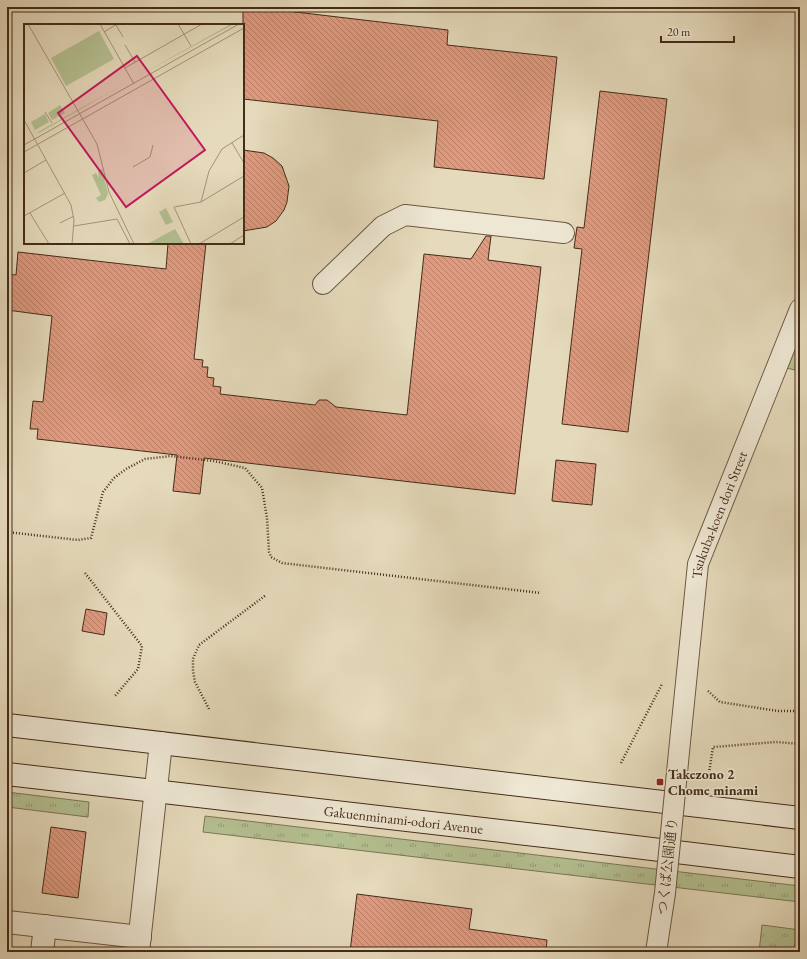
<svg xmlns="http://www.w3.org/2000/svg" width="807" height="959" viewBox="0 0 807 959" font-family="'EB Garamond','Noto Serif JP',serif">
<defs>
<pattern id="grass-tufts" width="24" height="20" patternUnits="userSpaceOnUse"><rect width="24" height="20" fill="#b4c091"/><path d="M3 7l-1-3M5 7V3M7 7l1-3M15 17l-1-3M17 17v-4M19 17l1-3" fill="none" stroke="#949c76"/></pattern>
<pattern id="forest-firs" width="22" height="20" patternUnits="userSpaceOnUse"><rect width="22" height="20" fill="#b4c091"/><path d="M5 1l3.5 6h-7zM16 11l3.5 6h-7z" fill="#949c76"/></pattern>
<pattern id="building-back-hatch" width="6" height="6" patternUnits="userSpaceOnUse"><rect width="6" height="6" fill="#e09a7f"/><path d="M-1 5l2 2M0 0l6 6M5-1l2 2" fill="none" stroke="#b77e67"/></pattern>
</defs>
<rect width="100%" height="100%" fill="#e5dabb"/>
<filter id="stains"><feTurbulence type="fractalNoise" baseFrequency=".005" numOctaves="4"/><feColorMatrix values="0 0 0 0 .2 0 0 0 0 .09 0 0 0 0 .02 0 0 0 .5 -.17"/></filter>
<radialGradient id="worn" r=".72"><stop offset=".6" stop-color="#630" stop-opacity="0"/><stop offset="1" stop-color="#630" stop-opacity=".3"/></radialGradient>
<g fill="url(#grass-tufts)" stroke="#7c7655">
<polygon points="7,792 89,802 88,817 7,807"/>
<polygon points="205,816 800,886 800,902 203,832"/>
<polygon points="762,925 800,930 800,952 759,952"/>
</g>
<polygon fill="url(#forest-firs)" stroke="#7c7655" points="800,332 800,371 786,368"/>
<g fill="url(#building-back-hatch)" stroke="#452b19">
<polygon points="243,7 253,7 448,30 447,45 557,57 544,179 434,167 438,121 243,99"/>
<polygon points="600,91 667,99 628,432 562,424 582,249 574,248 577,227 584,228"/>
<polygon points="243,150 264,153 273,158 282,166 289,186 287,202 284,210 276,221 267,227 243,231"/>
<polygon points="486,236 491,236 488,260 541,267 515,494 204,458 200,494 173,491 177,455 37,439 38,429 30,429 33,401 43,402 52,316 7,310 7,274 16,275 18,252 166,269 168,243 206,243 194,359 203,360 202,367 208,367 207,377 214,378 213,386 221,387 220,394 315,405 319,400 327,400 336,407 407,415 424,254 471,259"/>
<polygon points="556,460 596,464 592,505 552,501"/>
<polygon points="86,609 107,613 104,635 82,631"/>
<polygon points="51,827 86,832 78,898 42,893"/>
<polygon points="357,894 472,909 469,929 547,940 546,952 350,952"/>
</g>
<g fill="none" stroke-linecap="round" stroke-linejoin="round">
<g stroke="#6d5742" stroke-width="22">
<g id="pedestrian">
<polyline points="323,284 383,226 405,215 564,233"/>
<path id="s1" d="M 681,732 L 698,564 L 800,309"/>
</g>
</g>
<g stroke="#6d5742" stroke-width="24">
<g id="minor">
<polyline points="7,922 140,937"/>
<polyline points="42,952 45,926"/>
</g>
</g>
<g stroke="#6d5742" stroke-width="24">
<polyline id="tertiary" points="138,952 161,743"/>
</g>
<g stroke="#452b19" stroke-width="24">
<g id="secondary">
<polyline points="7,725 800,818"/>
<path id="s2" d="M 7,774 L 553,837 L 800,867"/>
</g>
</g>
<g stroke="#452b19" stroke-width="2.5" stroke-dasharray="1 2" stroke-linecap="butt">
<polyline points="7,532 78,540 91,538 103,492 114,478 126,469 145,459 171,456 214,461 245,468 262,488 267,518 269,552 271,557 282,563 541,593"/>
<polyline points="85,573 142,646 138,669 115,696"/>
<polyline points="708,691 720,702 778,711 800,711"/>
<polyline points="209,709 195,682 193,671 193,659 199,645 266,595"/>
<polyline points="621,763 662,684"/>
<polyline points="709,773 713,747 776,742 800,744"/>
</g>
<use href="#pedestrian" stroke="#eee7d3" stroke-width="20"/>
<use href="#minor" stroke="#eee7d3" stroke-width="22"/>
<use href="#tertiary" stroke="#eee7d3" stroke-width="22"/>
<use href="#secondary" stroke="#eee7d3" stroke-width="22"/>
<g stroke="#6d5742" stroke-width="22" stroke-linecap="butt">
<polyline id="pedestrian-bridge" points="656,952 665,893 681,732"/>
</g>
<use href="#pedestrian-bridge" stroke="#eee7d3" stroke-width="20"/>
</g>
<rect fill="#8f2418" stroke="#eee7d3" stroke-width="1.5" x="656" y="778" width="8" height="8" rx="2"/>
<g text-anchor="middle" stroke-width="3.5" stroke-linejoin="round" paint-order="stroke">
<g font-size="14" fill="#452b19" stroke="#eee7d3">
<text dy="5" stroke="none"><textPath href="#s1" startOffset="222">Tsukuba-koen dori Street</textPath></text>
<text dy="5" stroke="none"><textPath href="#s2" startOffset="399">Gakuenminami-odori Avenue</textPath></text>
<text transform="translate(667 866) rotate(-84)" y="5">つくば公園通り</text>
</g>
<g font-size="14" font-weight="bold" fill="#452b19" stroke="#eee7d3" text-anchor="start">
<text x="668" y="779">Takezono 2<tspan x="668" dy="16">Chome minami</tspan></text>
</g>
</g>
<g transform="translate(24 24)">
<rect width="220" height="220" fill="#e5dabb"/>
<path d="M 207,0 L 210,0 L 114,52 ZM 102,59 L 15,109 L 14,108 ZM 36,81 L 41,89 L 28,96 L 24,89 ZM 21,90 L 25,98 L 11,106 L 7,98 Z" fill="#b4c091"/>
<path d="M 78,145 L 84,170 L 81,176 L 75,178 L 72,174 L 77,171 L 68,151 L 72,149 L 75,154 L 74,147 Z" fill="#b4c091"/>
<path d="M 75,7 L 90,35 L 42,62 L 27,34 ZM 142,184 L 149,198 L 142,201 L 135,188 ZM 151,205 L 160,220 L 123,220 Z" fill="#b4c091"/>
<path fill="none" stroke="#a5947a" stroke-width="1" d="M 4,0 L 73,120 L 85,168 L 110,220M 76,0 L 110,60M 154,0 L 167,22M 92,1 L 99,13M 80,8 L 93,0M 101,21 L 111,38M 101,44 L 178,0M 21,88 L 28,99M 0,96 L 47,181 L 50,196 L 48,220M 208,119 L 220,139M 0,121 L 215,0M 0,128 L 220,4M 109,143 L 126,133 L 129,121M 0,149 L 22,136M 177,178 L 185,147 L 198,125 L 220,111M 6,189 L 25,220M 0,192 L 41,169M 36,199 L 50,192M 50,202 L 93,195 L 106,220M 167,220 L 150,183 L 177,178 L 220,152M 175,220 L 220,193M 206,220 L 220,211"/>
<path fill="#c2185b" fill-opacity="0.15" stroke="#c2185b" stroke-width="2" d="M 113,32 L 181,126 L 102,183 L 34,89 Z"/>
<rect width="220" height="220" fill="none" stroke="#452b19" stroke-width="2"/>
</g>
<rect width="807" height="959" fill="none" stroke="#e5dabb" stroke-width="24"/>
<rect x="8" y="8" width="791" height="943" fill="none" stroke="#452b19" stroke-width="2"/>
<rect x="12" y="12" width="783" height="935" fill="none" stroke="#452b19"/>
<path d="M661 36v6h73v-6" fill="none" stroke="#452b19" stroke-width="2"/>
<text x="667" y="36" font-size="12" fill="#452b19" stroke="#eee7d3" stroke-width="3" paint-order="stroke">20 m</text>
<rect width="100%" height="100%" filter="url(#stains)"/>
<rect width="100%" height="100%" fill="url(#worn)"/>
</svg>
